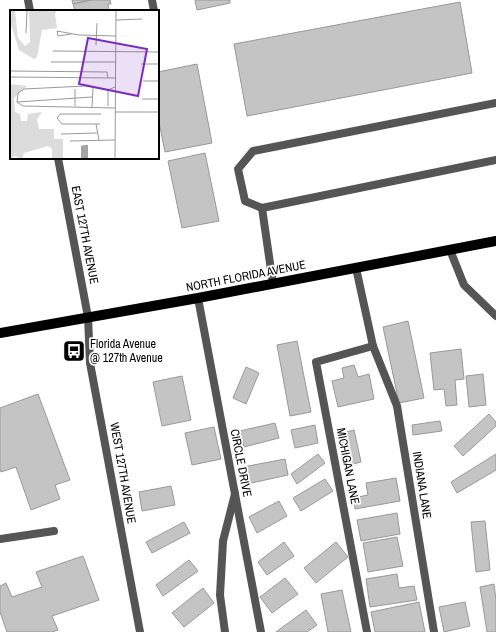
<svg xmlns="http://www.w3.org/2000/svg" width="496" height="632" viewBox="0 0 496 632" font-family="'Archivo Narrow',sans-serif">
<rect width="100%" height="100%" fill="#fff"/>
<g fill="#c4c4c4" stroke="#999">
<polygon points="72,0 92,0 73,4"/>
<polygon points="92,0 110,0 111,4 108,4 109,11 75,11 73,4"/>
<polygon points="195,0 230,0 230,3 197,10"/>
<polygon points="460,2 472,73 247,116 234,44"/>
<polygon points="197,64 212,143 165,152 158,117 158,72"/>
<polygon points="205,153 219,221 182,228 168,161"/>
<polygon points="408,321 424,398 399,403 383,327"/>
<polygon points="297,341 311,412 290,416 277,345"/>
<polygon points="461,349 464,379 455,380 457,405 446,406 444,389 434,390 430,353"/>
<polygon points="354,365 358,377 369,374 374,399 338,407 332,381 344,378 342,368"/>
<polygon points="246,367 259,373 246,404 233,398"/>
<polygon points="483,374 486,405 469,407 466,376"/>
<polygon points="182,376 191,420 162,426 153,382"/>
<polygon points="38,394 70,480 55,485 60,499 31,510 16,467 1,472 0,469 0,408"/>
<polygon points="489,414 496,422 496,426 463,456 454,446"/>
<polygon points="440,421 442,431 413,435 412,425"/>
<polygon points="275,423 279,438 244,447 240,431"/>
<polygon points="315,425 318,443 295,448 291,430"/>
<polygon points="214,427 221,459 192,465 185,433"/>
<polygon points="354,430 361,462 346,466 339,434"/>
<polygon points="318,454 325,463 297,484 291,474"/>
<polygon points="496,454 496,470 457,493 451,482"/>
<polygon points="285,459 288,475 247,484 243,467"/>
<polygon points="396,478 400,501 355,509 353,498 368,495 366,483"/>
<polygon points="325,479 333,491 301,511 293,498"/>
<polygon points="171,486 175,505 142,511 139,492"/>
<polygon points="279,501 287,516 257,533 249,517"/>
<polygon points="397,513 400,534 361,541 357,520"/>
<polygon points="485,521 490,570 476,572 471,522"/>
<polygon points="184,522 190,533 152,553 146,542"/>
<polygon points="397,537 403,566 368,572 363,543"/>
<polygon points="284,542 294,556 267,575 258,562"/>
<polygon points="336,542 348,557 316,583 304,568"/>
<polygon points="83,556 99,600 52,616 58,630 52,632 7,632 0,612 0,586 6,583 12,597 42,587 36,572"/>
<polygon points="189,560 198,571 163,596 156,585"/>
<polygon points="397,574 399,588 414,586 417,600 370,607 366,579"/>
<polygon points="285,578 298,594 272,613 260,597"/>
<polygon points="494,584 496,600 496,632 487,632 480,587"/>
<polygon points="203,588 214,603 184,627 172,613"/>
<polygon points="342,590 351,632 328,632 321,594"/>
<polygon points="419,602 425,632 375,632 371,612"/>
<polygon points="465,602 470,626 444,632 439,607"/>
<polygon points="306,610 317,625 307,632 276,632"/>
</g>
<g fill="none" stroke-linecap="round" stroke-linejoin="round">
<g stroke="#555" stroke-width="8">
<polyline points="262,208 245,201 238,169 253,151 496,103"/>
<polyline points="273,284 262,208 496,160"/>
<polyline points="225,632 220,595 223,541 235,494"/>
</g>
<g stroke="#555" stroke-width="8">
<polyline points="28,0 30,11"/>
<polyline points="152,0 154,11"/>
<polyline points="58,158 88,317 90,363 140,632"/>
<polyline points="450,250 464,285 496,316"/>
<polyline points="356,268 373,346 397,406 434,632"/>
<polyline points="198,298 261,632"/>
<polyline points="0,539 54,531"/>
<polyline points="367,632 316,362 373,346"/>
</g>
<polyline stroke="#000" stroke-width="10" points="0,333 198,298 496,241"/>
</g>
<defs>
<g id="bus-square" transform="scale(1.15)"><rect x="-9" y="-9" width="18" height="18" rx="4" fill="#000" stroke="#fff"/><path d="M-5-6H5V4H4V6H2V4H-2V6H-4V4H-5ZM-3.5-4V0h7V-4ZM-3.5 1.2v1.5H-2V1.2ZM2 1.2v1.5H3.5V1.2Z" fill="#fff"/></g>
</defs>
<g fill-rule="evenodd">
<use href="#bus-square" x="74" y="351"/>
</g>
<g text-anchor="middle" stroke-width="3.5" stroke-linejoin="round" paint-order="stroke">
<g font-size="12" fill="#000" stroke="#fff">
<text transform="translate(85 235) rotate(79)" y="4">EAST 127TH AVENUE</text>
<text transform="translate(246 276) rotate(-11)" y="4">NORTH FLORIDA AVENUE</text>
<text transform="translate(241 463) rotate(79)" y="4">CIRCLE DRIVE</text>
<text transform="translate(348 466) rotate(79)" y="4">MICHIGAN LANE</text>
<text transform="translate(123 473) rotate(80)" y="4">WEST 127TH AVENUE</text>
<text transform="translate(422 485) rotate(81)" y="4">INDIANA LANE</text>
</g>
<g font-size="12" fill="#000" stroke="#fff" text-anchor="start">
<text x="90" y="348">Florida Avenue<tspan x="90" dy="14">@ 127th Avenue</tspan></text>
</g>
</g>
<g transform="translate(10 10)">
<rect width="149" height="149" fill="#fff"/>
<path d="M 19,0 L 47,0 L 45,4 L 47,18 L 32,20 L 27,47 L 24,49 L 9,40 L 0,11 L 0,1 L 5,1 L 8,28 L 15,36 L 20,32 ZM 0,74 L 17,76 L 4,88 L 5,102 L 10,104 L 11,111 L 17,111 L 18,104 L 32,102 L 27,109 L 29,119 L 44,119 L 44,129 L 53,129 L 53,149 L 42,149 L 42,139 L 38,136 L 14,143 L 12,149 L 5,146 L 0,148 Z" fill="#dcdcdc"/>
<path d="M 74,135 L 78,135 L 78,149 L 71,149 L 71,136 Z" fill="#a3a3a3"/>
<path fill="none" stroke="#999" stroke-width="1" d="M 106,10 L 132,9M 16,23 L 17,0M 61,24 L 48,26 L 47,21 L 69,25 L 106,26M 86,35 L 87,13M 43,41 L 149,42M 41,52 L 105,52M 131,54 L 149,54M 0,61 L 97,62 L 98,68M 0,67 L 105,68M 133,71 L 149,71M 65,79 L 65,96M 98,80 L 98,96M 132,89 L 149,89M 7,92 L 8,83 L 14,79 L 75,76 L 98,80 L 105,77M 7,92 L 13,96 L 105,98M 7,92 L 82,87M 82,97 L 83,78M 105,102 L 149,102M 86,114 L 89,130M 90,114 L 52,114 L 47,108 L 50,104 L 91,104M 51,124 L 87,123M 60,131 L 105,130M 105,149 L 106,0"/>
<path fill="#7b2cbf" fill-opacity="0.15" stroke="#7b2cbf" stroke-width="2" d="M 78,28 L 137,39 L 128,86 L 69,74 Z"/>
<rect width="149" height="149" fill="none" stroke="#000" stroke-width="2"/>
</g>
</svg>
